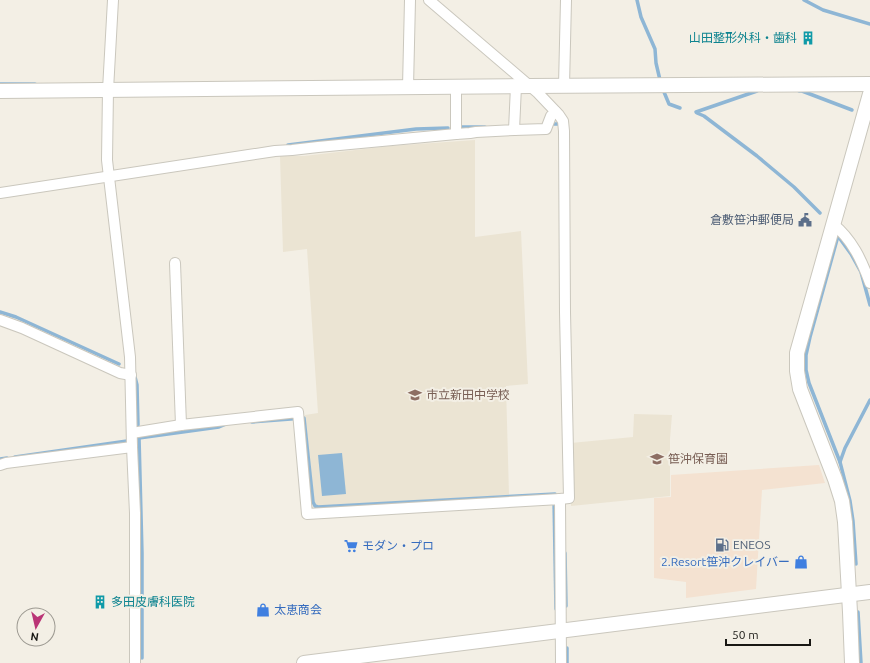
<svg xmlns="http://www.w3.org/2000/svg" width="870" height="663" viewBox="0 0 870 663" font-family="Ubuntu,'Noto Sans JP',sans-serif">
<rect width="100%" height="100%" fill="#f3efe5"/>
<polygon fill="#f4e2d1" points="819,465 825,483 762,490 756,589 686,598 686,582 654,578 654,498 671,497 671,475"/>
<g fill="#ebe4d3">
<polygon points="475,140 475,237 521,231 528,384 506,386 509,495 318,506 315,505 314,502 305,415 318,413 307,249 283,252 280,156 304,156 390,146"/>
<polygon points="634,414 672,415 670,439 670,496 571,506 571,443 633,437"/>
</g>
<polygon fill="#8eb6d5" points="342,453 346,494 322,496 318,455"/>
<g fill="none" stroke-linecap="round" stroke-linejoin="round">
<g stroke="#8eb6d5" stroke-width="3.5">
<polyline points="637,0 641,17 655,49 656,63 660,80"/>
<polyline points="804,0 823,10 870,24"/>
<polyline points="0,84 35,84"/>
<polyline points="799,91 802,91 852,110"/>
<polyline points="664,92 669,104 680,108"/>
<polyline points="696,112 757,91"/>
<polyline points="697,113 704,116 757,156 794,187 820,213"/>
<polyline points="554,124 558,124"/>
<polyline points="462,127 485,127"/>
<polyline points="288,145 416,129 448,128"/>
<polyline points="838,236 810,337 806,355 806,370 809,383 840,462"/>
<polyline points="838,236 851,254 861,272 870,305"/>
<polyline points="0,312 16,317 119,364"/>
<polyline points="135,377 137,385 138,425"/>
<polyline points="252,422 304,418 313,502 315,506 318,507 555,494"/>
<polyline points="139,437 142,553 142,658"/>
<polyline points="139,438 219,427 226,424"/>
<polyline points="15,457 127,441"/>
<polyline points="0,459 7,458"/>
<polyline points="554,500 556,609"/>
<polyline points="565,553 566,606"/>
<polyline points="856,564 853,521 850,501 840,462 845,448 870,400"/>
<polyline points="858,612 861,663"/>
<polyline points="567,648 567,663"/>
</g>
<g stroke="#cac7bd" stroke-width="12">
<g id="street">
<polyline points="113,0 108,90 107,160 130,357 132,447 135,513 135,663"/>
<polyline points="429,0 538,93 559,115 563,121 564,131 565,312 569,498 560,499"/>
<polyline points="564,86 566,0"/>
<polyline points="408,87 410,0"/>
<polyline points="514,130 546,129 551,116 556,112"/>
<polyline points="456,134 470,133 476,132 514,130 516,86"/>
<polyline points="0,193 275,151 292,150 318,147 456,134 456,87"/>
<path d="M 833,224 C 852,239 862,261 870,283"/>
<polyline points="175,263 181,425"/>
<polyline points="0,320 22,328 120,373 131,375"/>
<polyline points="132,433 181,425 298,412 307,514 560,499 561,663"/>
<polyline points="0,465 6,463 132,447"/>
</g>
</g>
<g stroke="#cac7bd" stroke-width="16">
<g id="secondary">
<polyline points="0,91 530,86 870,84"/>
<polyline points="304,663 870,592"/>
<polyline points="852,663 850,612 845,522 842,501 835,479 800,389 797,371 797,353 870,94"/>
</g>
</g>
<use href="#street" stroke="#fff" stroke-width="10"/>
<use href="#secondary" stroke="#fff" stroke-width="14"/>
</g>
<defs>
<g id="building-bare" transform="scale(1.08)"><path d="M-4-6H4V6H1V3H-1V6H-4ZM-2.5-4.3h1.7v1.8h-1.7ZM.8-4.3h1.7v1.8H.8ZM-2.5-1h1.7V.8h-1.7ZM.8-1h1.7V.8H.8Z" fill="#0f9aa8" stroke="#f3efe5" stroke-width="2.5" paint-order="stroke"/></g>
<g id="civic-bare" transform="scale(1.08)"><path d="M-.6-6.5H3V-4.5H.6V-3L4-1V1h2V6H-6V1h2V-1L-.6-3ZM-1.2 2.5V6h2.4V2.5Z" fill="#5c6f8a" stroke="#f3efe5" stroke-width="2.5" paint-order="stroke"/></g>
<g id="school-bare" transform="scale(1.08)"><path d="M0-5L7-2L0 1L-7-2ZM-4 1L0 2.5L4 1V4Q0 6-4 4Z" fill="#8d6e63" stroke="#f3efe5" stroke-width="2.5" paint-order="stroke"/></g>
<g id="fuel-bare" transform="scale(1.08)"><path d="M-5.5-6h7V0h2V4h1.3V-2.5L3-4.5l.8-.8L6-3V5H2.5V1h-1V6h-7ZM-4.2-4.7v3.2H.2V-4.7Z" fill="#5c6f8a" stroke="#f3efe5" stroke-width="2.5" paint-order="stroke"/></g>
<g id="supermarket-bare" transform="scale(1.08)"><path d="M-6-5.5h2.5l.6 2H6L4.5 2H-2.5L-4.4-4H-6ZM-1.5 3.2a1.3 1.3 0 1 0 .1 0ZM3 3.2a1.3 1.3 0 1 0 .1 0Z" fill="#3f7fe0" stroke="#f3efe5" stroke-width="2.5" paint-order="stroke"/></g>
<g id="shop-bare" transform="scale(1.08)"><path d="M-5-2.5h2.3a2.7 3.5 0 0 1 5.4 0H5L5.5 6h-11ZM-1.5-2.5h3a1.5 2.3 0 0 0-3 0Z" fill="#3f7fe0" stroke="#f3efe5" stroke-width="2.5" paint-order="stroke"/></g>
</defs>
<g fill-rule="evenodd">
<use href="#building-bare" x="808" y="38"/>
<use href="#civic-bare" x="805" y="220"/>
<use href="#school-bare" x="415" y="395"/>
<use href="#school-bare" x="657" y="459"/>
<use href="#fuel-bare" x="722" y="545"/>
<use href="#supermarket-bare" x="351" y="546"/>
<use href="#shop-bare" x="801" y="562"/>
<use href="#building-bare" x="100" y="602"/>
<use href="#shop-bare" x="263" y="610"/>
</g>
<g text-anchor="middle" stroke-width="4" stroke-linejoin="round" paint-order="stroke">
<g font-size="12" fill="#0d838f" stroke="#f3efe5" text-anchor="end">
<text x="797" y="42">山田整形外科・歯科</text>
<text x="111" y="606" text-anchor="start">多田皮膚科医院</text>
</g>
<g font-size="12" fill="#4e5e75" stroke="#f3efe5" text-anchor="end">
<text x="794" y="224">倉敷笹沖郵便局</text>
<text x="733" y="549" text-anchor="start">ENEOS</text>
</g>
<g font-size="12" fill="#785e54" stroke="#f3efe5" text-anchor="start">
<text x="426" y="399">市立新田中学校</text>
<text x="668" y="463">笹沖保育園</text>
</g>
<g font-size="12" fill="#366cbe" stroke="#f3efe5" text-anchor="start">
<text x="362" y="550">モダン・プロ</text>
<text x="790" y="566" text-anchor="end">2.Resort笹沖クレイバー</text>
<text x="274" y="614">太恵商会</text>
</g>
</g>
<g transform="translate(36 627) rotate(188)"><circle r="19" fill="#f3efe5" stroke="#9c9991"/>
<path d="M0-3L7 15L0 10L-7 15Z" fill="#ba3476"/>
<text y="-6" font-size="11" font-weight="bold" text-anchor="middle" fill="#191814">N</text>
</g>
<path d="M726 639v6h84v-6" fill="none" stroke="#191814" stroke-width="2"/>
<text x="732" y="639" font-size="12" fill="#191814" stroke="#f3efe5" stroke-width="3" paint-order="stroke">50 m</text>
</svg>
